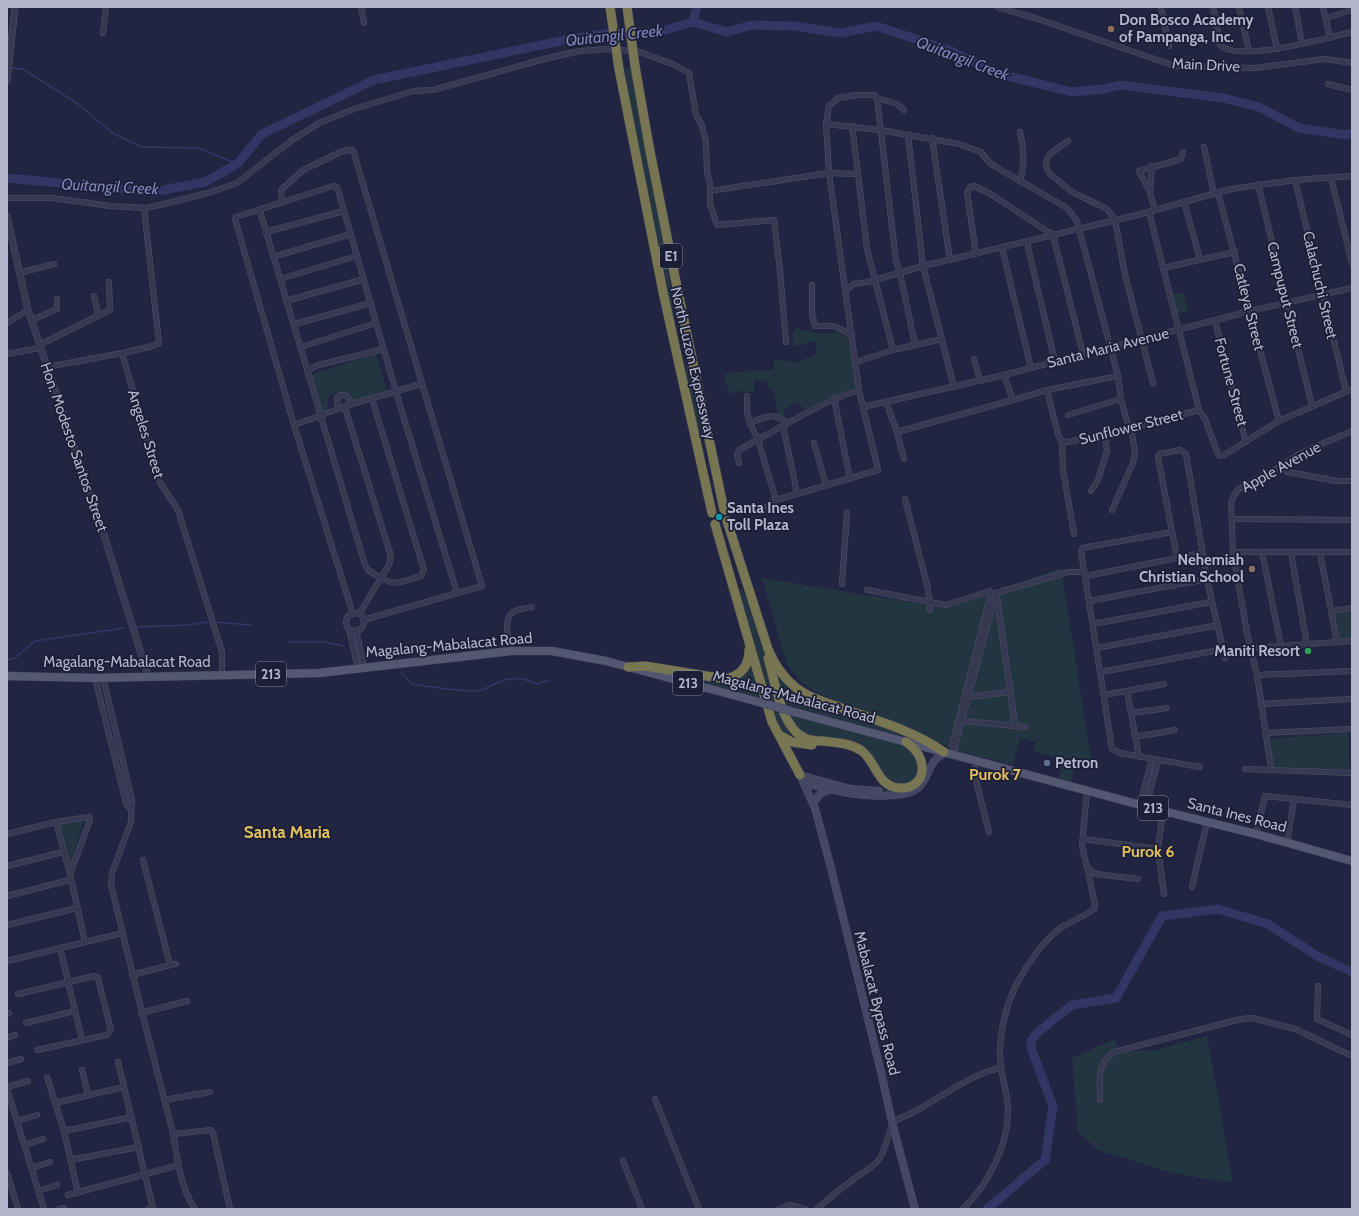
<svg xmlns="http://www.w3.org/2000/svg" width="1359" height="1216" viewBox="0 0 1359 1216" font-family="Cabin,sans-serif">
<rect width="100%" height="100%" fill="#222541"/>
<g fill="#243542">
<path d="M 633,67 L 669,269 L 675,326 C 653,242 637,155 625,69 Z"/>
<polygon points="1183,293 1188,311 1177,314 1171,295"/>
<polygon points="796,328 822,334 838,332 850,340 857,387 804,410 798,401 784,410 785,416 778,414 774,392 769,390 767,381 754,380 754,392 739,391 730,394 723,375 735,372 774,370 774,359 797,362 817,354 815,341 795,347 791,336"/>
<path d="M 684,345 L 687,345 L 705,421 L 705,441 C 689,412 686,378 684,345 Z"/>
<path d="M 376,354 L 387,391 L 351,402 C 340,391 325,387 328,410 L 317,413 L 310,377 L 312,374 Z"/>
<path d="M 1061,568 L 1092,765 L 1075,762 L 1071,783 L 1058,779 L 1063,758 L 1034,751 L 1036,742 L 1020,738 L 1013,765 L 959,751 L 820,694 C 806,686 795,678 787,664 L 762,578 L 946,608 Z"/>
<polygon points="742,589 754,614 788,732 796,739 784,736 776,723 740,604 739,590"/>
<polygon points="1329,612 1352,612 1352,639 1334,641"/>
<polygon points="773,664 788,682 925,743 785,704"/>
<polygon points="751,667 759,697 688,678 689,675 719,681"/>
<path d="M 787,712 L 907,746 L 921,766 C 913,784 910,785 891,783 L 870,755 L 801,733 Z"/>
<polygon points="1348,733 1350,771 1268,767 1263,739"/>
<polygon points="84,819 70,867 59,824"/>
<polygon points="1207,1036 1233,1183 1172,1173 1098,1150 1078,1132 1072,1058 1114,1039 1119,1052 1156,1050"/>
</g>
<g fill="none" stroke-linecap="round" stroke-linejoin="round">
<g stroke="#313665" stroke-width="1.5">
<polyline points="11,68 23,69 78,104 112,133 142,147 199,148 237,164"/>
<polyline points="216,622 251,625"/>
<polyline points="135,627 188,625 207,622"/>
<polyline points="288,642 325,642 344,646"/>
<polyline points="367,649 384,651 391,660"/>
<polyline points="7,660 15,658 35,641 125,628"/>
<path d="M 401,672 L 412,684 C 433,687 455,691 476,691 C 486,690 493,684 502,681 C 514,677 527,679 537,684 L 549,680"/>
</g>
<g stroke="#313665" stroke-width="9">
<polyline points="693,22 697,7"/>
<polyline points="7,178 153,192 205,182 237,164 262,134 374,80 575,38 621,32 658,32 693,22 727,32 752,25 794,26 841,33 876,26 949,50 1000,74 1072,92 1104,89 1120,85 1223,98 1259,107 1299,128 1346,135 1352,133"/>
<polyline points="987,1209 1045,1160 1053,1106 1031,1048 1031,1041 1038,1032 1072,1005 1116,998 1162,916 1218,909 1268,924 1319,957 1352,972"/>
</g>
<g stroke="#4e5168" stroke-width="6">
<g id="minor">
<polyline points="361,7 364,23"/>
<polyline points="997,7 1035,18 1175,66 1255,68 1325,59 1352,63"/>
<polyline points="1161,7 1169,46"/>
<path d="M 1213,7 L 1220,45 C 1238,63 1327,38 1352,32"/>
<polyline points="1239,7 1249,51"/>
<polyline points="1268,7 1277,49"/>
<polyline points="1295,7 1302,43"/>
<polyline points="1323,7 1330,38"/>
<polyline points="1326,18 1352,10"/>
<polyline points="103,33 106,7"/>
<polyline points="1328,84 1352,90"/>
<polyline points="877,98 897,104 904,110"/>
<polyline points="826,124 880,130 959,144 981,152 990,163 996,167 1067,208 1077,221 1118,376 1121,399 1128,425 1131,427 1135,453 1133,463 1112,510"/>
<polyline points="852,126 858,174"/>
<path d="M 1020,132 C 1024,150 1025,163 1020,181"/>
<polyline points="908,135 923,266 954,387"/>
<polyline points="932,138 950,260"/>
<polyline points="1068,141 1050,154 1047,159 1046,167 1049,173 1072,192 1107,209 1115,220 1125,275 1153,383"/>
<polyline points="1204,147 1214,194"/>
<polyline points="1331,178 1352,263"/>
<polyline points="1295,180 1346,391"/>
<polyline points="1258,184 1312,406"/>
<polyline points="1150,193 1152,166"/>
<polyline points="1218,193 1279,421"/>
<polyline points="7,198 52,198 111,206 146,208 172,202 208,193 237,183 291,141 319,123 354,109 413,91 433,90 548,58 580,51 608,49 640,52 675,65 689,73 696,115 702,126 706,142 707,172 710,184 710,191"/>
<polyline points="282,202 281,190 303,170 343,151 353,150 482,586 363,620"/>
<polyline points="1184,202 1200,259"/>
<polyline points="1155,210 1149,190 1139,171 1181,159 1183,152"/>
<path d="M 260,211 L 365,565 C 368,572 374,574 379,577 C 396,587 403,581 421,576 L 424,570 L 372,399"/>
<polyline points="1149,212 1199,410 1205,419 1218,454 1220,456 1224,455 1279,421 1352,389"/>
<polyline points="266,232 344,211"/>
<polyline points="1027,243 1055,362"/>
<polyline points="1002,248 1031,368"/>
<polyline points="976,254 967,192 970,187 974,186 989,193 1053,235 1083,354"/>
<polyline points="273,257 351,234"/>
<polyline points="1163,268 1235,252"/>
<polyline points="19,273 54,264"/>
<polyline points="280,279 357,256"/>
<polyline points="812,285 812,313 815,326 834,326 852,335"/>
<polyline points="845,291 854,284 868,282 923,266 1141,214 1231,189 1295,180 1352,176"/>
<polyline points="94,296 98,315"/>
<polyline points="286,301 364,279"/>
<polyline points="32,320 57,309 57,299"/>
<polyline points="1215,321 1246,442"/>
<polyline points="7,323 28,310"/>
<polyline points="295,324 371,303"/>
<polyline points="786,342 780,271 774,220 717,225 710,204 710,191 829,173 858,174 867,249 893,350 942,339"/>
<polyline points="39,345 110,310 109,282"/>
<polyline points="301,347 376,323"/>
<polyline points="122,353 159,481 178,510 222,652 222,675"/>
<polyline points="7,354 40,348"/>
<polyline points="974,359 980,381"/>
<polyline points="856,362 893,350"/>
<polyline points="47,367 122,353 153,346 159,343 144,208"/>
<polyline points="308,370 318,365 384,349"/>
<polyline points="1047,390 1058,434 1062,443 1063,470 1074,534"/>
<path d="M 747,396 L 747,412 L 750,423 C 763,417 775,412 786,422"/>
<polyline points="834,398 850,479"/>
<polyline points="1013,400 1047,390 1118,376"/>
<polyline points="886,402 897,432"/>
<polyline points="863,407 1004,375 1250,311 1352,288"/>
<polyline points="345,408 391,556 389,565 359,614"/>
<polyline points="338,409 337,398 341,395 347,396 352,404"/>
<polyline points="1068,415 1121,399"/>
<polyline points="750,423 758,440 776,500"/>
<polyline points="294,425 352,404 421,384"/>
<polyline points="783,425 797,493"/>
<polyline points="814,443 826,485"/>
<polyline points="1062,443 1105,435 1199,410"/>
<polyline points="904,459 897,432 1013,400 1004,375"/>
<path d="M 739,463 L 737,454 L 739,450 C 779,429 816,404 859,390"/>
<polyline points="1283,465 1287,472 1337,481 1352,481"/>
<polyline points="1091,491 1098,480 1107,451 1105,435"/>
<polyline points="905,499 928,589 930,610"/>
<polyline points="761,511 776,500 878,470 859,390 829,173 826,124 829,106 838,98 857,95 875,95 877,98 896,261 900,273 915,345"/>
<polyline points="1232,519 1352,520"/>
<polyline points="1172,532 1082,548 1081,551 1112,749 1120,753 1200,767"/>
<polyline points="1233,552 1352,552"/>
<polyline points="1262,552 1281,646"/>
<polyline points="1291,553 1307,645"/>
<polyline points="1320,553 1337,642"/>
<polyline points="1177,558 1158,457 1159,454 1180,450 1186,454 1207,579 1225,658"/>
<polyline points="1086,576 1202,553"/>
<polyline points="842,584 847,513"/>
<polyline points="867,590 946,605 990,591 991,593 952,746 955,749"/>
<polyline points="997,597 1015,726"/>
<polyline points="1089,601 1207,579"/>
<polyline points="1332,611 1352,608"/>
<circle cx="355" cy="622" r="9"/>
<polyline points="353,614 294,425 235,219 236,217 333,186 337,187 344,211 396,392 457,593"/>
<polyline points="1093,624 1211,602"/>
<polyline points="349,629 358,668"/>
<polyline points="356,631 364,667"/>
<polyline points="1097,648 1218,625"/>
<polyline points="1252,648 1352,641"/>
<path d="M 511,651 C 509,641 502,619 513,612 C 518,609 526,608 532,607"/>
<polyline points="1101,672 1224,649"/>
<polyline points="1257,675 1352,671"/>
<path d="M 103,677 L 132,800 L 131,822 L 112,873 L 111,884 C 130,965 150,1045 171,1125 C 178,1153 178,1185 195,1209"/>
<polyline points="95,678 126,803 130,809"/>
<polyline points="1127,691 1139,757"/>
<polyline points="1104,695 1164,684"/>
<polyline points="969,697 1010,692"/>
<polyline points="1261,704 1352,699"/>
<polyline points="1132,713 1167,708"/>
<polyline points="963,721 1025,727"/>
<polyline points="1266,733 1352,729"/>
<polyline points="1135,737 1175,730"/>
<polyline points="955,746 996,593 1068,572 1084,572"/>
<polyline points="975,761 975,777 989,832"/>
<polyline points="1271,768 1257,675 1247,633 1233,552 1231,503 1234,495 1239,489 1283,465 1299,454 1352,431"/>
<polyline points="1245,769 1352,773"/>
<polyline points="1087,790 1082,846 1087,868 1096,874 1138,879"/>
<polyline points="1140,804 1152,759"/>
<polyline points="1146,806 1158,761"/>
<polyline points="1163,811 1158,849 1164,894"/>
<polyline points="56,822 70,874 85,942"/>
<polyline points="7,834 56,822 89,817 90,820 70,874"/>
<polyline points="1256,834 1265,796 1352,805"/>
<polyline points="1083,839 1158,849"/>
<polyline points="1287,842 1294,800"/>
<polyline points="7,866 63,852"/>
<polyline points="1192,887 1207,822"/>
<polyline points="7,896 70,880"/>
<polyline points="7,925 77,908"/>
<polyline points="60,948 82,1040"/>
<polyline points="7,961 123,933"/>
<polyline points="170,965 176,964"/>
<polyline points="132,975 170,965 143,860"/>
<polyline points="1318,986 1317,1019 1352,1035"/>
<polyline points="18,994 94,976 98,978 111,1030 107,1035 37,1050"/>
<polyline points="141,1013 187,1001"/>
<polyline points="7,1014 9,1013"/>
<polyline points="26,1023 75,1011"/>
<polyline points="7,1038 15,1035"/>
<polyline points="118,1062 153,1208 148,1209"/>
<polyline points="7,1063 21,1059"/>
<polyline points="82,1070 88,1095"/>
<polyline points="47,1077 64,1131 78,1193"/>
<polyline points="7,1087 28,1081"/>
<polyline points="7,1089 44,1209"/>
<polyline points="655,1099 699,1209"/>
<polyline points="164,1100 210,1092"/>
<path d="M 1100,1100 C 1100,1080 1096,1065 1114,1052 L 1241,1019 L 1252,1018 L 1295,1029 L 1352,1056"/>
<polyline points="55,1103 124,1087"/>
<polyline points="17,1121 37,1115"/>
<polyline points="64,1131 132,1117"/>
<polyline points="173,1134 211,1130 213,1133 230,1209"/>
<polyline points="25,1145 43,1139"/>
<polyline points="70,1160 139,1147"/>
<polyline points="623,1161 642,1209"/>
<polyline points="32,1168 50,1162"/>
<polyline points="7,1173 18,1209"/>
<polyline points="38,1191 57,1185"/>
<polyline points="68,1195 179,1165"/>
<polyline points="59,1209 64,1208"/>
<polyline points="779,1209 789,1205 805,1209"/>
<path d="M 817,1209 C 828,1200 838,1190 850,1182 C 858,1175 869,1170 877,1162 C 887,1151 886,1135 894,1123 C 898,1117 906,1117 912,1113 C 939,1099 971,1073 1001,1068"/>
<path d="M 963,1209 C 988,1185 1009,1144 1008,1108 C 1007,1090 1000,1073 1000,1054 C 1000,1018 1013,984 1035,955 C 1042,945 1052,934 1062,927 C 1073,920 1084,917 1094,909 L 1095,905 L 1088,871"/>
</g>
</g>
<g stroke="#4e5168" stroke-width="7">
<g id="tertiary">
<polyline points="7,80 15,7"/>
<polyline points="7,216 28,310 103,532 148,676"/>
</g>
</g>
<g stroke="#4e5168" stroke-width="8">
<g id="secondary">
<polyline points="800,775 815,808 831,868 881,1072 893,1126 915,1209"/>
<polyline points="800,775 851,789 879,791"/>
<path d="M 804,783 C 837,791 861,798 895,795 C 903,794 911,794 918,788 C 930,777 928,760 945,753"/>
<polyline points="813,803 821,793 830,790"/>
</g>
</g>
<g stroke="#3d3f57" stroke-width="9">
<g id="primary">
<polyline points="7,676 95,678 319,673 511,651 552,651 606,661 748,699"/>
<polyline points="798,713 1163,811 1256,834 1352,861"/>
</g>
</g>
<g stroke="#3b3e55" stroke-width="10">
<g id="motorway">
<polyline points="635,66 649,146 677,287 724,510"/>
<polyline points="619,69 663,292 712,513"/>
<path d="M 727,521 L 768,649 C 774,664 783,677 795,687 C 808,697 824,702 839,707 C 874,720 913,730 944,752"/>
<polyline points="715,524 772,722 800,775"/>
<path d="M 768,658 C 775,681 781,726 803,737 C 809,741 816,741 823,741 C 836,743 851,743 862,751 C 876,762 878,787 899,788 C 927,790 930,757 906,742"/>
<path d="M 628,667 L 645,666 L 725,679 C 741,676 749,666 749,650"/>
<polyline points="779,735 792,742 812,745"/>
</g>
</g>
<use href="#minor" stroke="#363951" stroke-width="5"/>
<use href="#tertiary" stroke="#363951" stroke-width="6"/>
<use href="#secondary" stroke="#444664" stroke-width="7"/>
<use href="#primary" stroke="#545771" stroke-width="8"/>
<use href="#motorway" stroke="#787553" stroke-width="9"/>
<g stroke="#3d3f57" stroke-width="9" stroke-linecap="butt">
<polyline id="primary-bridge" points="748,699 798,713"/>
</g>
<g stroke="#3b3e55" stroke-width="10" stroke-linecap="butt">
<g id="motorway-bridge">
<polyline points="610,7 619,69"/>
<polyline points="627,7 635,66"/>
</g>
</g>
<use href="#primary-bridge" stroke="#545771" stroke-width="8"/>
<use href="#motorway-bridge" stroke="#787553" stroke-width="9"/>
</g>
<g fill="#8d6e63" stroke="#1b1e36" stroke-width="1.5">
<circle cx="1111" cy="29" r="4"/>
<circle cx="1252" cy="569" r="4"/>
</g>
<circle fill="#0f9aa8" stroke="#1b1e36" stroke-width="1.5" cx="719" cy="517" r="4"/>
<circle fill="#2e9e5b" stroke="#1b1e36" stroke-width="1.5" cx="1308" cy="651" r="4"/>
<circle fill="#5c6f8a" stroke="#1b1e36" stroke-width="1.5" cx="1047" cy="763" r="4"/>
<g text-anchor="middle" stroke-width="3.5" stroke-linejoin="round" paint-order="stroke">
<g fill="#1b1e36" stroke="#85889e" stroke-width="1">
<rect x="660" y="244" width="22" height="24" rx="3"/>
<rect x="256" y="662" width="30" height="24" rx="3"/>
<rect x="673" y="671" width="30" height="24" rx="3"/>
<rect x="1138" y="796" width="30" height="24" rx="3"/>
</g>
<g font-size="14" font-weight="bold" fill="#b3b5cb">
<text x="671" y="261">E1</text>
<text x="271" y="679">213</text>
<text x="688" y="688">213</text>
<text x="1153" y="813">213</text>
</g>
<g font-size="15" font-weight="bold" fill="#b3b5cb" stroke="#1b1e36" text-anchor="start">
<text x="1119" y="25">Don Bosco Academy<tspan x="1119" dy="17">of Pampanga, Inc.</tspan></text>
<text x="727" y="513">Santa Ines<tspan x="727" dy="17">Toll Plaza</tspan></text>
<text x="1244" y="565" text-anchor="end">Nehemiah<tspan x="1244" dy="17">Christian School</tspan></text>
<text x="1300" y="656" text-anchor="end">Maniti Resort</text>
<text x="1055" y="768">Petron</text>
</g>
<g font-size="15" fill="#b3b5cb" stroke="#1b1e36">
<text transform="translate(1206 65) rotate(3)" y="5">Main Drive</text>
<text transform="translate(1320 285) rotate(77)" y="5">Calachuchi Street</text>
<text transform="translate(1285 295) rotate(76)" y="5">Campuput Street</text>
<text transform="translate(1249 307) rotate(76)" y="5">Catleya Street</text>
<text transform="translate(1108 348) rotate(-14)" y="5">Santa Maria Avenue</text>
<text transform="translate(693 363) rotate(77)" y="5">North Luzon Expressway</text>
<text transform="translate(1231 382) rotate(75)" y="5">Fortune Street</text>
<text transform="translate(1131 427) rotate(-14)" y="5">Sunflower Street</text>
<text transform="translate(146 434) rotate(73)" y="5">Angeles Street</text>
<text transform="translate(74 447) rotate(71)" y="5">Hon. Modesto Santos Street</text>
<text transform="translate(1281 467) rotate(-29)" y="5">Apple Avenue</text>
<text transform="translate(449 645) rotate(-5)" y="5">Magalang-Mabalacat Road</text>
<text x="127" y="667">Magalang-Mabalacat Road</text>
<text transform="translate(794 697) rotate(15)" y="5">Magalang-Mabalacat Road</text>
<text transform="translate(1237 815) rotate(14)" y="5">Santa Ines Road</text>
<text transform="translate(877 1003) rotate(76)" y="5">Mabalacat Bypass Road</text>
</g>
<g font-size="16" font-style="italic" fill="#7f85ba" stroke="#1b1e36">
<text transform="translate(614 35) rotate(-6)" y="6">Quitangil Creek</text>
<text transform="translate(963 58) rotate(21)" y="6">Quitangil Creek</text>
<text transform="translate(110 186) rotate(3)" y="6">Quitangil Creek</text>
</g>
<g font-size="16" font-weight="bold" fill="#e0be5a" stroke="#1b1e36">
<text x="995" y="780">Purok 7</text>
<text x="1148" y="857">Purok 6</text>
</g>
<g font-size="17" font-weight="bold" fill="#e0be5a" stroke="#1b1e36">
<text x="287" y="838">Santa Maria</text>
</g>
</g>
<rect width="1359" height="1216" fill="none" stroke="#b3b5cb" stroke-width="16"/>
</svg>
